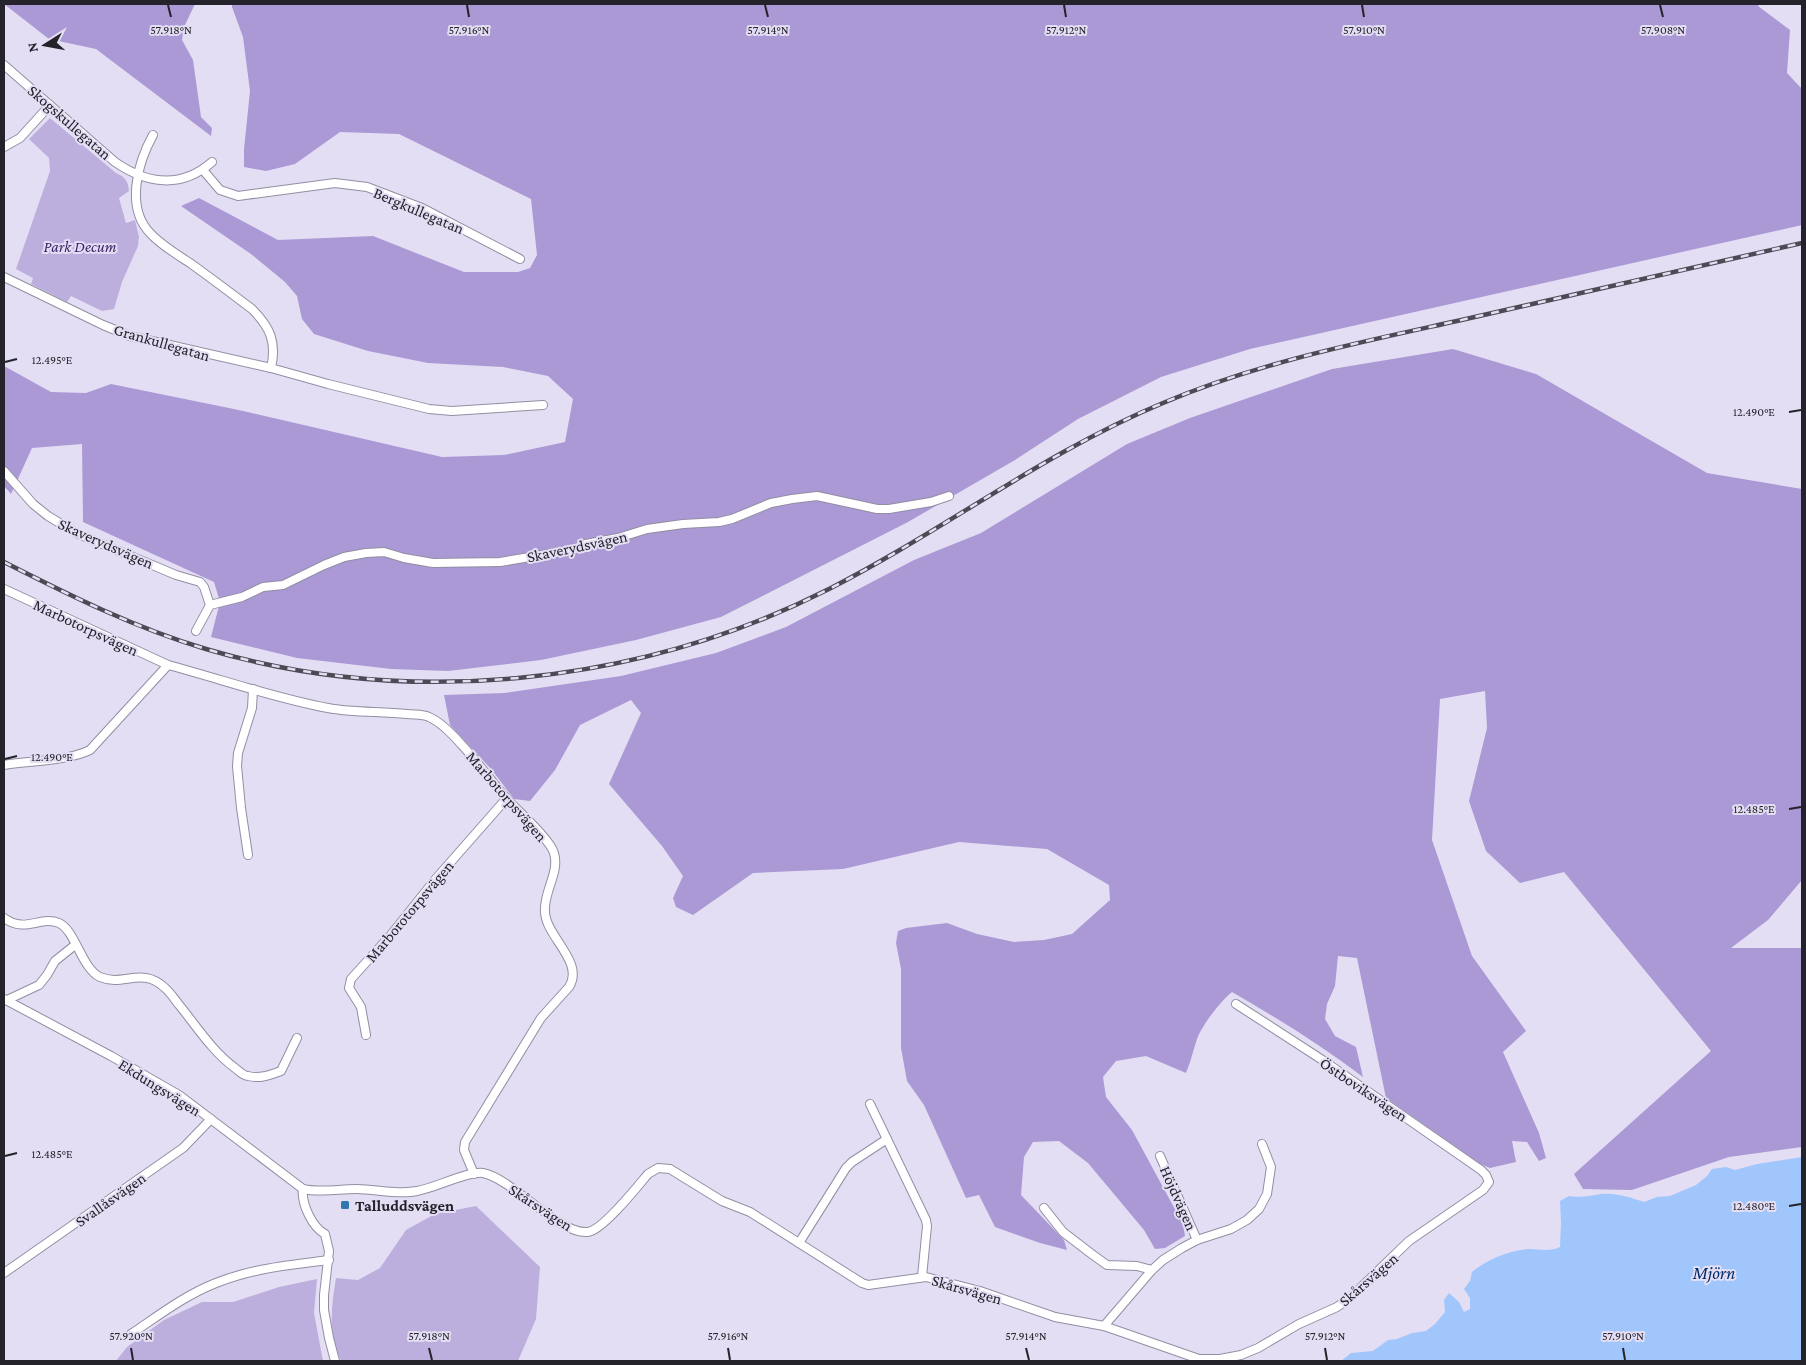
<svg xmlns="http://www.w3.org/2000/svg" width="1806" height="1365" viewBox="0 0 1806 1365" font-family="'Crimson Pro',serif">
<rect width="100%" height="100%" fill="#e4def4"/>
<g fill="#bcafdd">
<path d="M 50,118 L 116,173 C 125,177 128,181 129,191 L 119,198 L 126,223 L 135,220 L 139,237 L 138,246 L 122,282 L 114,309 L 102,311 L 71,296 L 67,302 L 31,284 L 33,278 L 16,269 L 50,171 L 49,158 L 29,139 Z"/>
<path d="M 476,1206 L 540,1267 L 536,1319 L 518,1361 L 341,1361 C 328,1332 331,1308 336,1278 L 358,1280 L 380,1268 L 406,1230 L 435,1214 Z"/>
<polygon points="317,1279 314,1313 323,1361 116,1361 127,1347 164,1320 202,1302 233,1302 279,1287"/>
</g>
<g fill="#aa99d5">
<polygon points="4,4 195,4 184,27 182,40 193,60 201,117 212,128 211,136 96,49 49,39"/>
<polygon points="232,4 1759,4 1758,6 1790,30 1787,73 1802,89 1802,225 1250,349 1161,377 1078,419 1015,460 908,522 721,617 636,640 541,660 448,671 391,669 297,658 211,637 220,602 214,582 83,522 82,444 32,448 11,494 4,486 4,366 51,392 86,393 111,384 234,409 442,457 504,455 565,442 573,399 548,376 503,367 428,363 368,351 314,334 302,319 297,296 285,282 251,254 181,206 199,198 278,240 373,236 464,272 518,272 530,268 537,255 531,199 399,134 340,132 295,164 266,171 244,167 244,149 250,91 243,37 232,7"/>
<path d="M 1453,349 L 1536,374 L 1707,473 L 1802,489 L 1802,880 L 1768,920 L 1731,948 L 1802,948 L 1802,1147 L 1729,1157 L 1632,1190 L 1583,1189 L 1574,1174 L 1711,1051 L 1564,872 L 1520,883 L 1486,851 L 1469,801 L 1487,728 L 1485,691 L 1440,699 L 1432,840 L 1472,956 L 1526,1031 L 1503,1052 L 1539,1133 L 1546,1158 L 1539,1161 L 1527,1142 L 1512,1141 L 1516,1162 L 1490,1168 L 1480,1164 L 1386,1098 L 1357,958 L 1338,956 L 1335,986 L 1327,1004 L 1325,1019 L 1335,1036 L 1356,1047 L 1363,1077 C 1321,1045 1277,1018 1232,992 C 1220,1002 1202,1025 1197,1039 C 1193,1051 1191,1061 1186,1073 L 1146,1056 L 1116,1061 L 1103,1077 L 1106,1097 L 1132,1130 L 1183,1224 L 1185,1236 L 1165,1248 L 1155,1249 L 1144,1230 L 1088,1163 L 1059,1141 L 1033,1142 L 1024,1157 L 1021,1195 L 1064,1240 L 1067,1250 L 1040,1243 L 995,1227 L 979,1195 L 966,1198 L 924,1105 L 907,1081 L 901,1048 L 901,969 L 896,943 L 898,931 L 906,928 L 947,923 L 977,934 L 1014,942 L 1044,940 L 1072,934 L 1110,900 L 1109,885 L 1047,849 L 959,842 L 843,869 L 753,873 L 693,915 L 676,907 L 673,898 L 683,876 L 662,846 L 609,784 L 641,713 L 631,700 L 580,725 L 555,770 L 530,801 L 514,799 L 492,770 L 450,725 L 444,695 L 504,693 L 621,676 L 716,653 L 786,627 L 914,560 L 981,533 L 1127,444 L 1190,418 L 1332,369 Z"/>
</g>
<path fill="#a0c6fc" d="M 1802,1157 L 1802,1361 L 1341,1361 L 1351,1353 L 1373,1351 L 1388,1340 L 1397,1339 L 1412,1333 L 1426,1331 L 1435,1324 L 1445,1312 L 1444,1300 L 1449,1293 L 1459,1302 L 1464,1312 L 1470,1309 L 1470,1298 L 1464,1289 L 1470,1281 L 1472,1272 C 1486,1260 1510,1250 1529,1249 C 1540,1249 1549,1252 1560,1247 L 1561,1223 L 1560,1201 L 1569,1196 C 1581,1198 1589,1196 1601,1194 C 1618,1193 1628,1197 1644,1202 L 1657,1197 L 1670,1196 L 1696,1185 L 1707,1176 L 1712,1169 L 1726,1167 L 1735,1170 L 1757,1164 Z"/>
<g fill="none" stroke-linecap="round" stroke-linejoin="round">
<g stroke="#938ea3" stroke-width="10">
<g id="street">
<path d="M 4,65 L 115,162 C 147,184 181,189 212,162"/>
<path d="M 153,135 C 138,162 125,207 150,233 C 161,245 176,254 190,263 C 211,278 232,294 252,309 C 270,327 277,342 271,368"/>
<polyline points="4,147 20,138 50,105"/>
<polyline points="203,170 220,190 238,196 335,183 367,187 422,208 520,259"/>
<polyline points="4,277 103,325 130,336 271,368 328,384 429,409 452,411 543,405"/>
<polyline points="4,471 33,504 48,516 76,533 176,575 200,582 204,587 210,605 196,631"/>
<polyline points="4,589 168,665"/>
<polyline points="210,605 242,597 263,587 283,585 324,565 344,557 366,553 384,552 404,558 433,563 500,562 572,550 586,544 618,538 647,529 683,524 719,522 732,519 771,503 792,499 817,496 877,509 889,509 931,502 949,496"/>
<path d="M 4,765 C 29,761 68,761 90,750 L 168,665 C 221,679 274,698 328,708 C 354,713 381,711 407,714 C 414,715 423,714 429,717 C 441,722 453,735 461,744 C 477,761 491,781 507,799 C 518,811 550,839 554,853 C 560,873 543,892 545,912 C 546,937 585,962 569,987 L 541,1018 L 465,1142 L 464,1150 L 474,1174"/>
<polyline points="248,855 241,808 237,766 238,753 252,708 253,689"/>
<path d="M 4,918 C 26,934 40,915 59,923 C 75,930 82,969 100,977 C 123,987 142,966 165,988 C 171,993 175,1000 180,1006 C 197,1027 213,1052 235,1068 C 239,1071 243,1076 248,1076 C 260,1079 270,1075 281,1071 L 297,1038"/>
<path d="M 4,999 L 111,1056 L 179,1095 L 303,1189 C 321,1193 339,1189 356,1189 C 376,1189 398,1195 417,1191 C 435,1188 468,1171 483,1173 C 513,1179 559,1235 588,1232 C 603,1230 637,1187 648,1174 L 658,1168 L 670,1169 L 722,1201 L 750,1212 L 862,1283 L 868,1285 L 926,1277 L 980,1291 L 1055,1317 L 1104,1326 L 1199,1359 L 1220,1359 L 1241,1355 L 1258,1348 L 1299,1324 L 1337,1307 L 1351,1297 L 1409,1241 L 1483,1190 L 1489,1182 L 1486,1175 L 1481,1170 L 1324,1061 L 1236,1004"/>
<polyline points="7,1000 39,985 47,975 55,961 75,945"/>
<polyline points="366,1035 361,1007 349,988 351,979 390,936 434,881 506,799"/>
<polyline points="870,1104 926,1220 927,1226 922,1277"/>
<polyline points="1160,1156 1197,1240"/>
<path d="M 303,1189 C 301,1203 312,1227 325,1234 L 329,1251 L 324,1295 L 324,1310 L 329,1338 L 335,1361"/>
<polyline points="1044,1208 1063,1232 1093,1255 1107,1265 1137,1266 1152,1270"/>
<polyline points="799,1243 846,1168 852,1162 887,1139"/>
<polyline points="4,1273 183,1148 211,1119"/>
<polyline points="1104,1326 1152,1270 1163,1260 1182,1248 1197,1240 1231,1229 1247,1220 1259,1209 1267,1194 1271,1167 1262,1144"/>
<path d="M 131,1334 C 158,1316 185,1295 216,1283 C 253,1268 290,1265 329,1260"/>
</g>
</g>
<use href="#street" stroke="#fff" stroke-width="8"/>
<g stroke="#4d4a55" stroke-width="4.5">
<path id="rail" d="M 4,562 C 69,595 135,628 206,649 C 409,709 640,685 829,589 C 943,531 1045,452 1163,403 C 1257,363 1357,343 1457,321 C 1572,295 1687,269 1802,243"/>
</g>
<use href="#rail" stroke="#e4def4" stroke-width="2.5" stroke-dasharray="8" stroke-linecap="butt"/>
</g>
<path fill="none" stroke="#24222a" stroke-width="2" d="M 168,5 L 171,17M 467,5 L 469,17M 765,5 L 768,17M 1064,5 L 1066,17M 1362,5 L 1364,17M 1660,5 L 1663,17M 5,362 L 17,359M 1789,412 L 1801,410M 5,759 L 17,756M 1789,809 L 1801,807M 5,1156 L 17,1153M 1789,1206 L 1801,1204M 131,1348 L 133,1360M 429,1348 L 432,1360M 728,1348 L 730,1360M 1026,1348 L 1029,1360M 1325,1348 L 1327,1360M 1623,1348 L 1625,1360"/>
<rect fill="#3278ad" stroke="#e4def4" stroke-width="2" x="340" y="1200" width="10" height="10" rx="2.5"/>
<g text-anchor="middle" stroke-width="4" stroke-linejoin="round" paint-order="stroke">
<g font-size="16" fill="#24222a" stroke="#e4def4">
<text transform="translate(70 122) rotate(41)" y="6">Skogskullegatan</text>
<text transform="translate(419 210) rotate(23)" y="6">Bergkullegatan</text>
<text transform="translate(162 342) rotate(16)" y="6">Grankullegatan</text>
<text transform="translate(106 543) rotate(24)" y="6">Skaverydsvägen</text>
<text transform="translate(577 546) rotate(-12)" y="6">Skaverydsvägen</text>
<text transform="translate(86 627) rotate(25)" y="6">Marbotorpsvägen</text>
<text transform="translate(507 796) rotate(49)" y="6">Marbotorpsvägen</text>
<text transform="translate(409 911) rotate(-50)" y="6">Marborotorpsvägen</text>
<text transform="translate(160 1087) rotate(32)" y="6">Ekdungsvägen</text>
<text transform="translate(1364 1089) rotate(34)" y="6">Östboviksvägen</text>
<text transform="translate(1179 1198) rotate(66)" y="6">Höjdvägen</text>
<text transform="translate(110 1199) rotate(-35)" y="6">Svallåsvägen</text>
<text transform="translate(541 1207) rotate(33)" y="6">Skårsvägen</text>
<text transform="translate(1368 1279) rotate(-41)" y="6">Skårsvägen</text>
<text transform="translate(967 1289) rotate(16)" y="6">Skårsvägen</text>
</g>
<g font-size="16" font-style="italic" fill="#3e2369" stroke="#e4def4">
<text x="80" y="252">Park Decum</text>
</g>
<g font-size="16" font-weight="bold" fill="#24222a" stroke="#e4def4" text-anchor="start">
<text x="355" y="1211">Talluddsvägen</text>
</g>
<g font-size="18" font-style="italic" fill="#002c6a" stroke="#e4def4">
<text x="1714" y="1279">Mjörn</text>
</g>
</g>
<g font-size="12" text-anchor="middle" fill="#24222a" stroke="#e4def4" stroke-width="4" stroke-linejoin="round" paint-order="stroke">
<text x="1663" y="34">57.908°N</text>
<text x="171" y="34">57.918°N</text>
<text x="469" y="34">57.916°N</text>
<text x="768" y="34">57.914°N</text>
<text x="1066" y="34">57.912°N</text>
<text x="1364" y="34">57.910°N</text>
<text x="52" y="364">12.495°E</text>
<text x="1754" y="416">12.490°E</text>
<text x="52" y="761">12.490°E</text>
<text x="1754" y="813">12.485°E</text>
<text x="52" y="1158">12.485°E</text>
<text x="1754" y="1210">12.480°E</text>
<text x="131" y="1340">57.920°N</text>
<text x="429" y="1340">57.918°N</text>
<text x="728" y="1340">57.916°N</text>
<text x="1026" y="1340">57.914°N</text>
<text x="1325" y="1340">57.912°N</text>
<text x="1623" y="1340">57.910°N</text>
</g>
<rect width="1806" height="1365" fill="none" stroke="#24222a" stroke-width="10"/>
<g transform="translate(45 45) rotate(259)" stroke="#e4def4" stroke-width="4" paint-order="stroke">
<path d="M0-4L9 19L0 12L-9 19Z" fill="#24222a"/>
<text y="-8" font-size="14" font-weight="bold" text-anchor="middle" fill="#24222a">N</text>
</g>
</svg>
